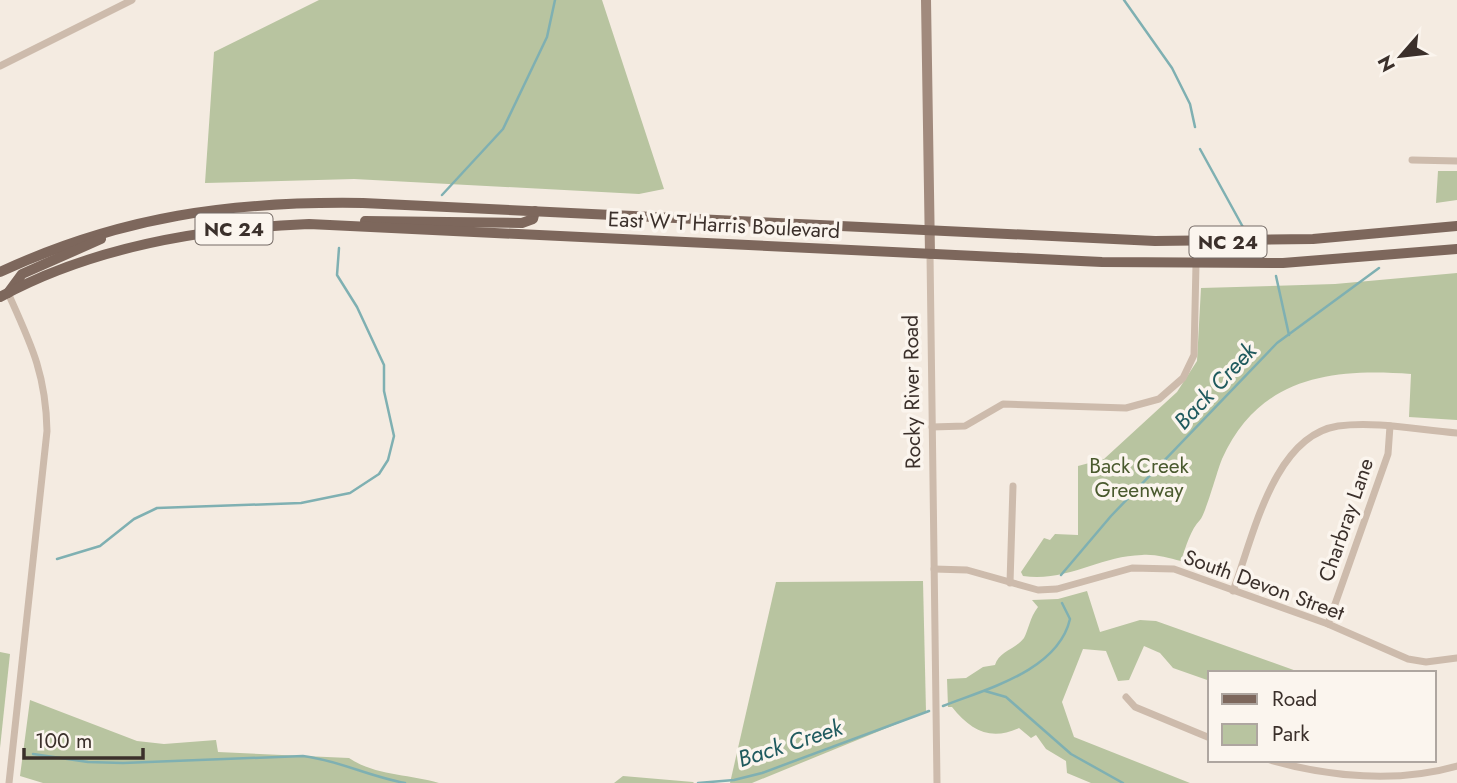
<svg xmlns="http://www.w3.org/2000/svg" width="1457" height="783" viewBox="0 0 1457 783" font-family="Jost,sans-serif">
<rect width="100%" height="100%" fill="#f4ebe1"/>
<g fill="#b8c4a0">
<polygon points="319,0 602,0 664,189 639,194 354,179 205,183 214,52"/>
<polygon points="1438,171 1457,171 1457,200 1436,203"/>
<path d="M 1457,273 L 1457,420 L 1409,417 L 1411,374 C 1331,368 1259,377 1222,459 C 1217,471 1206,513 1200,520 C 1191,529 1186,546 1181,561 C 1168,558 1155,554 1142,555 C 1099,556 1069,582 1023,576 L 1021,572 L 1044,538 L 1050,540 L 1055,534 L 1078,535 L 1078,466 L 1104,459 L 1177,392 L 1197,361 L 1201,288 L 1335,284 Z"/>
<polygon points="923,581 926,712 752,783 730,783 776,582"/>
<path d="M 1087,591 L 1100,632 L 1140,620 L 1156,621 L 1302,673 L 1210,673 L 1210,681 L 1173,668 L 1160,653 L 1144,646 L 1129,680 L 1118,681 L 1106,651 L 1083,649 L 1062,702 L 1074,737 L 1190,783 L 1091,783 L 1067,773 L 1066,761 L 1046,749 L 1036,735 L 1031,738 L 1019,728 C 991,741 971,731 952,707 L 948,707 L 947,679 L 966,678 L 983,667 L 995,665 C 999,651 1016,649 1024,638 C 1028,631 1030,617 1038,607 L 1032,600 L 1058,599 Z"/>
<polygon points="0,652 10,654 0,748"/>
<path d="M 30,700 L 137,741 L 164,744 L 216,740 L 218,752 L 349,758 C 376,776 409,774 439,783 L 43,783 L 20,776 Z"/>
<polygon points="623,776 693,782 694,783 614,783"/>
</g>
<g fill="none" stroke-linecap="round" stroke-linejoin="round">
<g stroke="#7fb0b2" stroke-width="2.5">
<polyline points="1124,0 1172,68 1190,104 1195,127"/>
<polyline points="1200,149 1244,229"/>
<polyline points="442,195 503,129 547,37 555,0"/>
<polyline points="1276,276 1289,335"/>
<polyline points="57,559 100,546 134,519 157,508 301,503 350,493 379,474 388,460 394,436 384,391 384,365 357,307 337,275 339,248"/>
<polyline points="1061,575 1111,516 1277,343 1379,268"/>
<polyline points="985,691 1006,697 1071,754 1123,783"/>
<path d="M 943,706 C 986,689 1058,671 1070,619 L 1062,603"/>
<path d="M 33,754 L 88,762 L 123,763 L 303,756 C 338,760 370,777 405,783"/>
<polyline points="698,783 734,780 762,773 929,711"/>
</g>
<g stroke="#cdbbac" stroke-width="7">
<polyline points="0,66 132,0"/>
<polyline points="1412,160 1457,161"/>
<polyline points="930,254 937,783"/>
<path d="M 8,293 C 31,344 46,374 47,431 L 9,783"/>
<polyline points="932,427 965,426 1003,404 1126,408 1159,399 1183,378 1194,355 1196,264"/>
<polyline points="934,569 967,570 1038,590 1057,589 1132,568 1174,569 1328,624 1408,659 1426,662 1457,658"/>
<polyline points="1010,583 1013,486"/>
<path d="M 1233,591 C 1253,538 1273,436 1338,426 C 1377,421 1418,430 1457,433"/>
<polyline points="1328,624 1388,454 1390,426"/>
<polyline points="1126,697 1135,707 1210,738"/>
<path d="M 1270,760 C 1329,777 1398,783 1457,766"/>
</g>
<polyline stroke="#a18a7d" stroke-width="10" points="926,0 930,254"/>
<g stroke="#7d675c" stroke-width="10">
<polyline points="365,221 522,223 533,219 535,211"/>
<path d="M 0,272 C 121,216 232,201 363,203 L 1155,241 L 1313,239 L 1457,226"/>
<polyline points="8,293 22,274 101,239"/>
<path d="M 0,297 C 94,246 203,228 309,224 L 1102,262 L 1283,263 L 1457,249"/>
</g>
</g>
<g text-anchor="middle" stroke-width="7" stroke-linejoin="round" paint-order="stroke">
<g fill="#fbf5ee" stroke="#756b66" stroke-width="2">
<rect x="195.5" y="213.5" width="77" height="31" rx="5"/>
<rect x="1189.5" y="226.5" width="77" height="31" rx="5"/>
</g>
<g font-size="19" font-weight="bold" fill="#3b302b">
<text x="234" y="236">NC 24</text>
<text x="1228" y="249">NC 24</text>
</g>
<g font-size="21" fill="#3b302b" stroke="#fbf5ee">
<text transform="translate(724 225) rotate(3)" y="7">East W T Harris Boulevard</text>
<text transform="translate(912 392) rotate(-91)" y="7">Rocky River Road</text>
<text transform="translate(1346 520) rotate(-71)" y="7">Charbray Lane</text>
<text transform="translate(1264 585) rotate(20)" y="7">South Devon Street</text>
</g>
<g font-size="21" fill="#4a5a2e" stroke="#fbf5ee">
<text x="1139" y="473">Back Creek<tspan x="1139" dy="24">Greenway</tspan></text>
</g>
<g font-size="23" font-style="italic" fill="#1f5a5e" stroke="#fbf5ee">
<text transform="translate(1215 386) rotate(-47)" y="8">Back Creek</text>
<text transform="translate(790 743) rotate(-18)" y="8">Back Creek</text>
</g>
</g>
<rect x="1208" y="671" width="228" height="91" fill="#fbf5ee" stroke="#aea6a0" stroke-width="2"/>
<rect x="1222" y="694" width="35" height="10" fill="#7d675c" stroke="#aea6a0" stroke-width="2"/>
<text x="1272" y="706" font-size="21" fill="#3b302b">Road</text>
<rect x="1222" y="724" width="35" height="21" fill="#b8c4a0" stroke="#aea6a0" stroke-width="2"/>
<text x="1272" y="741" font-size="21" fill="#3b302b">Park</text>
<g transform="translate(1401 56) rotate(242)" stroke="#fbf5ee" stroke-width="5" paint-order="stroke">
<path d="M0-5L12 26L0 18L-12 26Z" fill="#3b302b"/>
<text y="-10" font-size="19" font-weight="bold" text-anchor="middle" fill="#3b302b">N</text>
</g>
<path d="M24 748v10h119v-10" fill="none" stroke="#3b302b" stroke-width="3.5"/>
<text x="35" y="748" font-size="21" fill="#3b302b" stroke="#fbf5ee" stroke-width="5" paint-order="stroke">100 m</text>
</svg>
